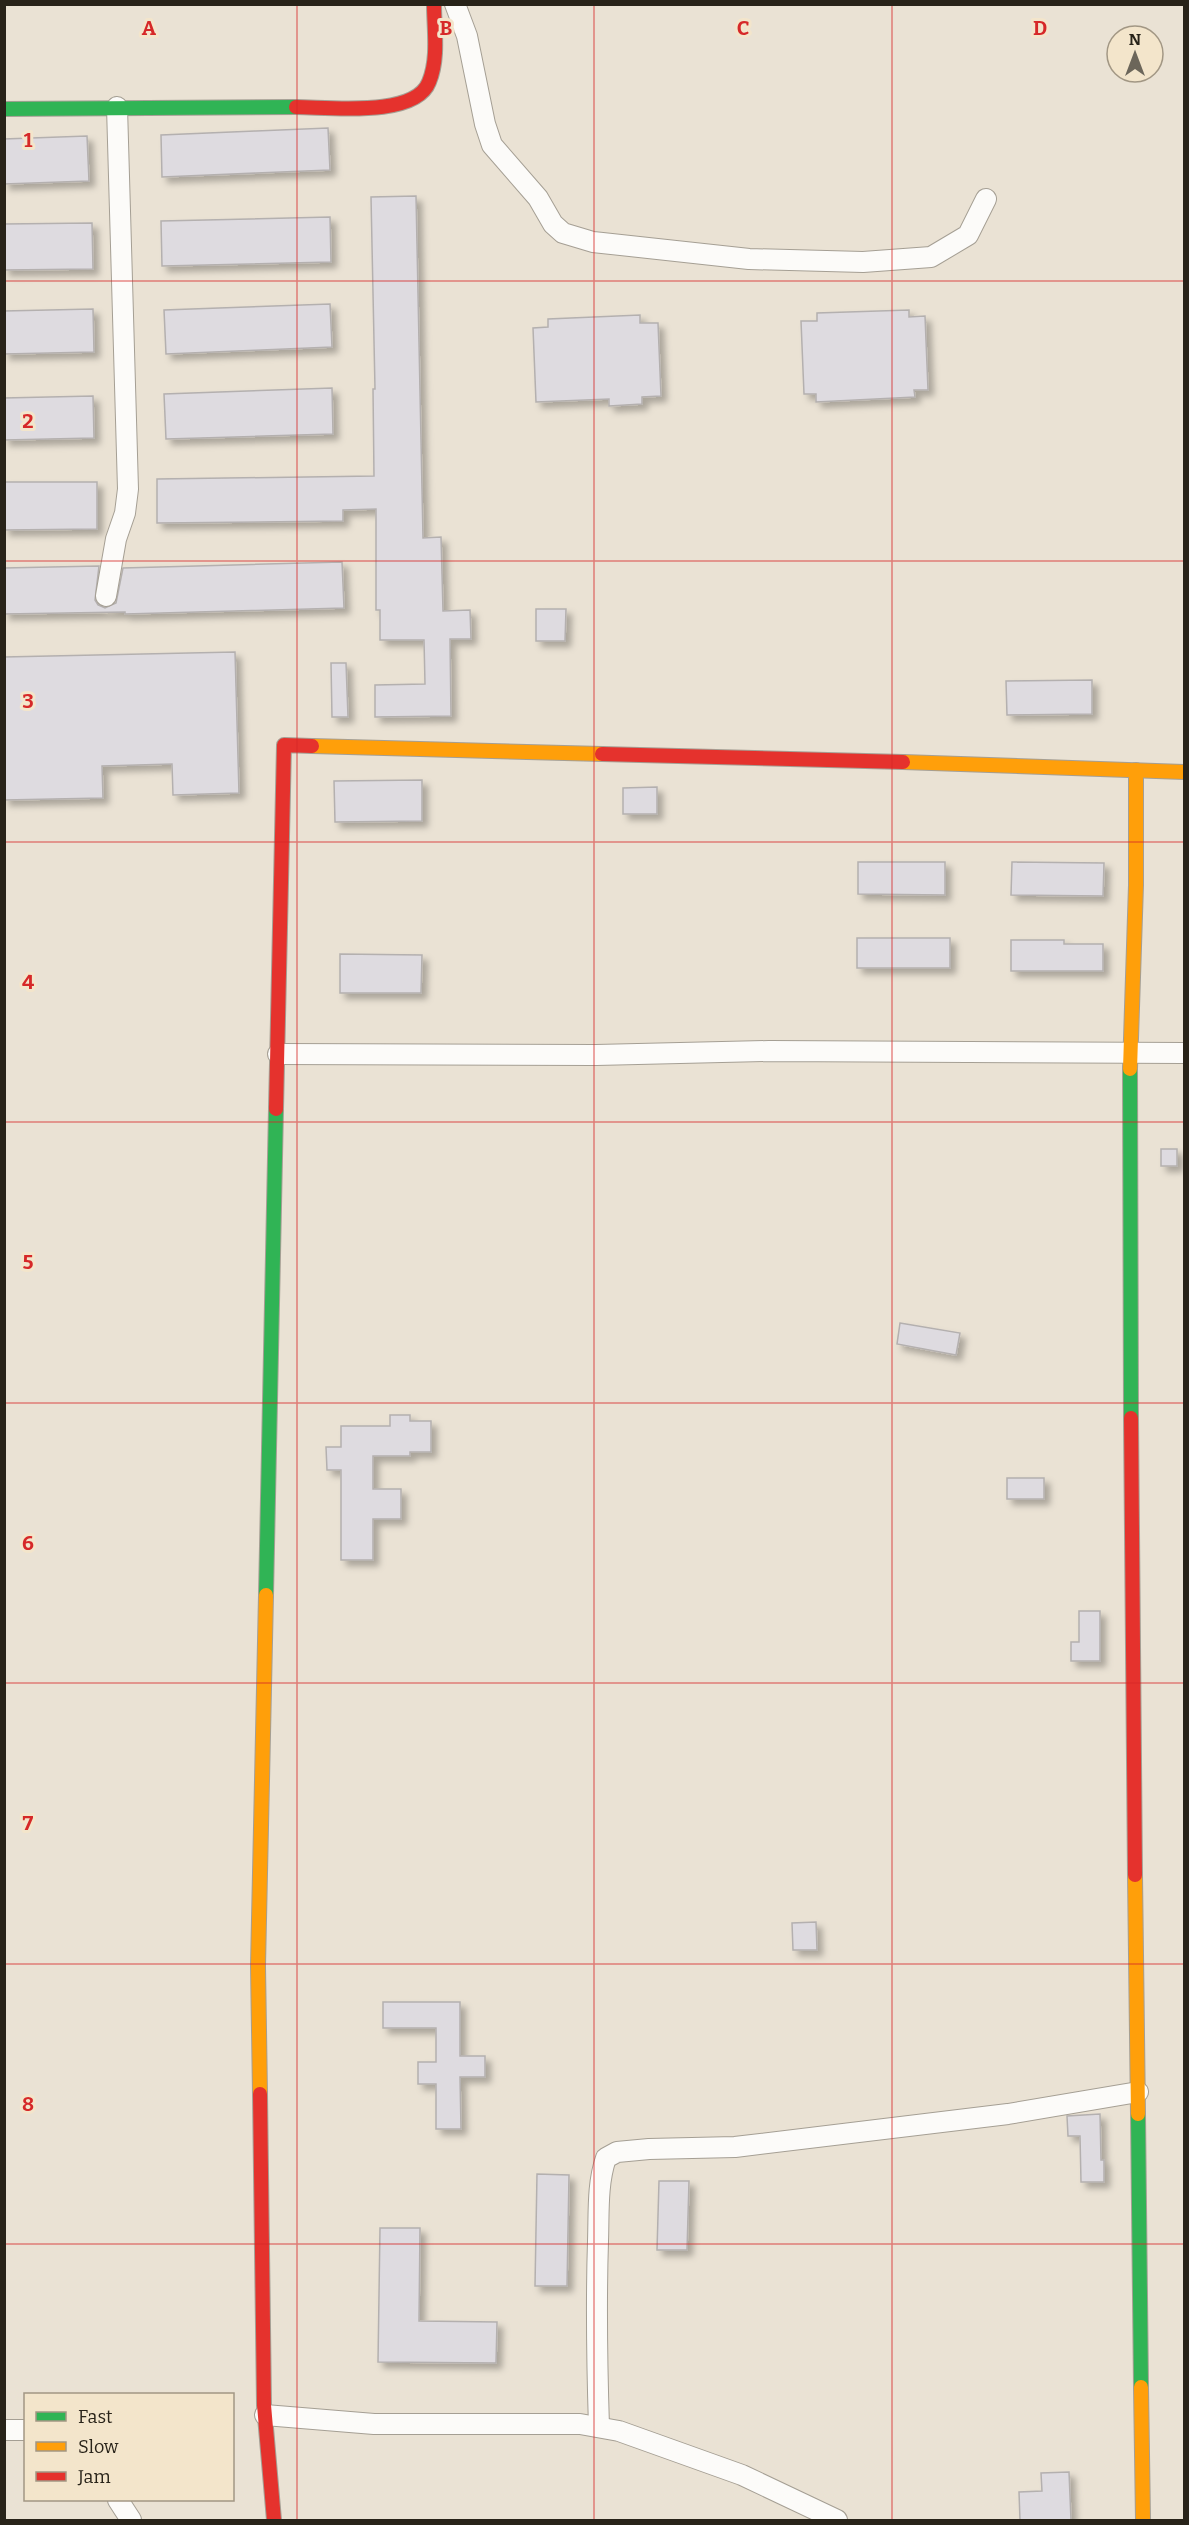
<svg xmlns="http://www.w3.org/2000/svg" width="1189" height="2525" viewBox="0 0 1189 2525" font-family="Bitter,serif">
<defs>
<filter id="shadow"><feDropShadow dx="5.5" dy="5.5" stdDeviation="3" flood-color="#0004"/></filter>
</defs>
<rect width="100%" height="100%" fill="#eae2d4"/>
<g fill="#dedbe0" stroke="#b4b0af" stroke-width="1.5" filter="url(#shadow)">
<polygon points="328,128 330,170 162,177 161,135"/>
<polygon points="87,136 89,181 4,184 4,139"/>
<polygon points="416,196 423,538 441,537 443,611 470,610 471,639 450,639 451,716 375,717 375,685 425,684 424,640 380,640 380,610 376,610 376,509 343,510 343,521 157,523 157,479 374,476 373,389 375,389 371,197"/>
<polygon points="330,217 331,262 162,266 161,221"/>
<polygon points="92,223 93,269 4,270 4,224"/>
<polygon points="330,304 332,347 166,354 164,310"/>
<polygon points="93,309 94,352 4,354 4,311"/>
<polygon points="909,310 909,317 925,316 928,390 914,390 915,397 816,402 816,394 804,394 801,321 817,321 817,313"/>
<polygon points="640,315 640,323 658,323 661,396 642,397 642,404 609,406 609,399 536,402 533,328 548,327 548,319"/>
<polygon points="332,388 333,434 166,439 164,394"/>
<polygon points="93,396 94,438 4,440 4,398"/>
<polygon points="4,482 97,482 97,529 4,530"/>
<polygon points="342,562 344,608 125,614 125,612 4,614 4,568 99,566 95,600 98,605 105,608 116,603 123,568"/>
<polygon points="536,609 566,609 565,641 536,641"/>
<polygon points="235,652 239,793 173,795 172,764 102,766 103,798 4,800 4,657"/>
<polygon points="331,663 346,663 348,717 332,717"/>
<polygon points="1092,680 1092,714 1007,715 1006,681"/>
<polygon points="422,780 422,821 335,822 334,781"/>
<polygon points="657,787 657,814 623,814 623,788"/>
<polygon points="858,862 945,862 945,895 858,894"/>
<polygon points="1012,862 1104,863 1103,896 1011,895"/>
<rect x="857" y="938" width="93" height="30"/>
<polygon points="1011,940 1064,940 1064,944 1103,944 1103,971 1011,971"/>
<polygon points="340,954 422,955 421,993 340,993"/>
<rect x="1161" y="1149" width="16" height="17"/>
<polygon points="900,1323 960,1333 956,1355 897,1344"/>
<polygon points="390,1415 410,1415 410,1421 431,1421 431,1452 410,1452 410,1456 373,1456 373,1489 401,1489 401,1519 373,1519 373,1560 341,1560 341,1470 327,1470 326,1447 341,1447 341,1426 390,1426"/>
<rect x="1007" y="1478" width="37" height="21"/>
<polygon points="1079,1611 1100,1611 1100,1661 1071,1661 1071,1642 1079,1642"/>
<polygon points="816,1922 817,1950 793,1950 792,1923"/>
<polygon points="383,2002 460,2002 460,2056 485,2056 485,2077 460,2077 461,2129 436,2129 436,2084 418,2084 418,2062 436,2062 436,2028 383,2028"/>
<polygon points="1100,2114 1101,2160 1104,2160 1104,2182 1081,2182 1080,2136 1068,2136 1067,2116"/>
<polygon points="537,2174 569,2175 567,2286 535,2286"/>
<polygon points="659,2181 689,2181 687,2250 657,2250"/>
<polygon points="380,2228 420,2228 419,2321 497,2322 496,2363 378,2362"/>
<polygon points="1069,2472 1071,2520 1020,2520 1019,2492 1042,2491 1041,2473"/>
</g>
<g fill="none" stroke-linecap="round" stroke-linejoin="round">
<g stroke="#a59f94" stroke-width="22">
<g id="street">
<polyline points="455,4 467,36 485,124 492,145 538,198 553,224 563,233 593,242 749,259 863,262 931,257 968,235 986,199"/>
<polyline points="106,596 116,539 125,513 128,489 117,107"/>
<polyline points="278,1054 596,1055 769,1051 1184,1053"/>
<polyline points="265,2415 374,2424 580,2424 619,2431 742,2475 837,2520"/>
<path d="M 599,2427 C 597,2365 596,2303 598,2241 C 599,2214 597,2184 606,2158 L 617,2152 L 649,2149 L 735,2147 L 1008,2114 L 1138,2092"/>
<polyline points="4,2430 26,2430"/>
<polyline points="118,2500 131,2520"/>
</g>
</g>
<g stroke="#a59f94" stroke-width="16">
<g id="fast">
<polyline points="4,109 296,107"/>
<polyline points="1130,1069 1131,1418"/>
<polyline points="266,1595 276,1109"/>
<polyline points="1138,2114 1141,2387"/>
</g>
</g>
<g stroke="#a59f94" stroke-width="16">
<g id="slow">
<polyline points="312,746 602,754"/>
<polyline points="903,762 1184,772"/>
<polyline points="1130,1069 1136,885 1136,770"/>
<polyline points="1135,1875 1138,2114"/>
<polyline points="260,2094 258,1966 266,1595"/>
<polyline points="1141,2387 1143,2520"/>
</g>
</g>
<g stroke="#a59f94" stroke-width="16">
<g id="jam">
<path d="M 296,107 C 329,107 415,118 429,82 C 439,58 434,29 434,4"/>
<polyline points="602,754 903,762"/>
<polyline points="276,1109 284,745 312,746"/>
<polyline points="1131,1418 1135,1875"/>
<polyline points="260,2094 264,2405 274,2520"/>
</g>
</g>
<use href="#street" stroke="#fcfbf9" stroke-width="20"/>
<use href="#fast" stroke="#30b455" stroke-width="14"/>
<use href="#slow" stroke="#ff9f0a" stroke-width="14"/>
<use href="#jam" stroke="#e5322d" stroke-width="14"/>
</g>
<path fill="none" stroke="#d62828" stroke-width="1.5" stroke-opacity="0.55" d="M 297,4 L 297,2520M 594,4 L 594,2520M 892,4 L 892,2520M 4,281 L 1184,281M 4,561 L 1184,561M 4,842 L 1184,842M 4,1122 L 1184,1122M 4,1403 L 1184,1403M 4,1683 L 1184,1683M 4,1964 L 1184,1964M 4,2244 L 1184,2244"/>
<g font-size="20" text-anchor="middle" font-weight="bold" fill="#d62828" stroke="#f3e5cb" stroke-width="6" stroke-linejoin="round" paint-order="stroke">
<text x="149" y="35">A</text>
<text x="446" y="35">B</text>
<text x="743" y="35">C</text>
<text x="1040" y="35">D</text>
<text x="28" y="147">1</text>
<text x="28" y="428">2</text>
<text x="28" y="708">3</text>
<text x="28" y="989">4</text>
<text x="28" y="1269">5</text>
<text x="28" y="1550">6</text>
<text x="28" y="1830">7</text>
<text x="28" y="2111">8</text>
</g>
<rect width="1189" height="2525" fill="none" stroke="#282319" stroke-width="12"/>
<rect x="24" y="2393" width="210" height="108" fill="#f3e5cb" stroke="#a29784" stroke-width="1.5"/>
<rect x="36" y="2412" width="30" height="9" fill="#30b455" stroke="#a29784" stroke-width="1.5"/>
<text x="78" y="2423" font-size="18" fill="#282319">Fast</text>
<rect x="36" y="2442" width="30" height="9" fill="#ff9f0a" stroke="#a29784" stroke-width="1.5"/>
<text x="78" y="2453" font-size="18" fill="#282319">Slow</text>
<rect x="36" y="2472" width="30" height="9" fill="#e5322d" stroke="#a29784" stroke-width="1.5"/>
<text x="78" y="2483" font-size="18" fill="#282319">Jam</text>
<g transform="translate(1135 54)"><circle r="28" fill="#f3e5cb" stroke="#a29784" stroke-width="1.5"/>
<path d="M0-4.5L10 22L0 15L-10 22Z" fill="#6c665a"/>
<text y="-9" font-size="16" font-weight="bold" text-anchor="middle" fill="#282319">N</text>
</g>
</svg>
